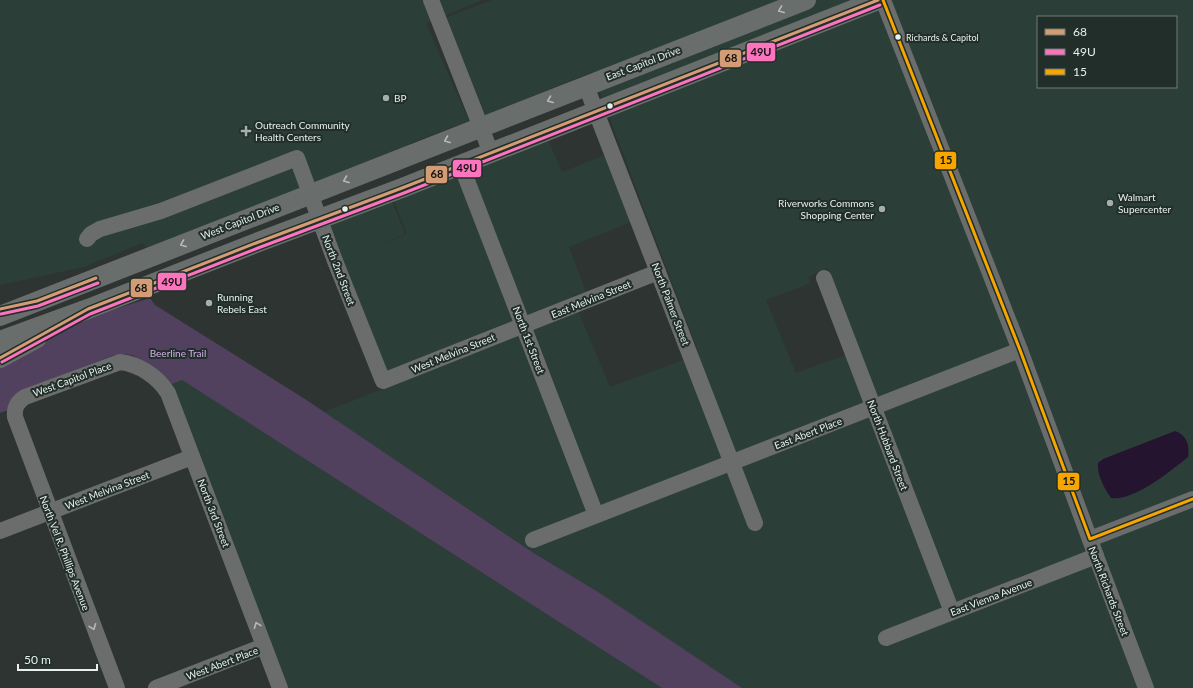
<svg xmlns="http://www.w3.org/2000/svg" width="1193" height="688" viewBox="0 0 1193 688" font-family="Lato,sans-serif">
<rect width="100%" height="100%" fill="#2e3432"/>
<g fill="#2b3e37" fill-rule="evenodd">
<polygon points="0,0 483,0 426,23 469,121 410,143 414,153 154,255 142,243 84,267 0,285"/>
<path d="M 492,0 L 869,0 L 873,8 L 893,0 L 1193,0 L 1193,688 L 741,688 L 532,552 L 324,412 L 393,385 L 319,219 L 389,193 L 405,234 L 380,245 L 407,234 L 393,198 L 546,135 L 562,172 L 607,154 L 631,222 L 569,247 L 586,292 L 572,296 L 610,387 L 699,354 L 592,72 L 481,117 L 442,19 ZM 1038,17 L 1176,17 L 1176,87 L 1038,87 ZM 827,268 L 859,350 L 796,373 L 766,300 L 811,283 L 808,277 Z"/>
<polygon points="182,380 662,688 286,688 172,384"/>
</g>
<path fill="#51415f" d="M 150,298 L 155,305 L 305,399 L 532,552 L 598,592 L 742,688 L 662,688 L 182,380 L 172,384 C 166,377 139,357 131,355 C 125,353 118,355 112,356 L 27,389 L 9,410 L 0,413 L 0,364 L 69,325 L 106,312 Z"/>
<path fill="#251430" d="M 1175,431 C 1187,435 1190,446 1188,457 C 1172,470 1133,502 1111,498 C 1104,488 1097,475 1098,463 L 1103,459 Z"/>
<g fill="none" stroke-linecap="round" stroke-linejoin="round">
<g stroke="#6a6d6c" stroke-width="16">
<polyline points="431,0 491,153"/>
<polyline points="883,0 1020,350 1096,556 1146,688"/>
<polyline points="586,86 755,523"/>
<polyline points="461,165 596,515"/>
<polyline points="87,239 91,234 100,229 161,211 297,158 335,261 383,381 658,272"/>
<polyline points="824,278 952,612"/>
<polyline points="0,531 192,457"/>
<polyline points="1090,539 1193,499"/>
<polyline points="533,540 1020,350"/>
<polyline points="886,638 1096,556"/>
<path d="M 117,688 L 15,417 C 14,408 17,402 25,397 L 120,362 C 139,364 158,377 168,393 L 280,688"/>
<polyline points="156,688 264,646"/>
</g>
<g stroke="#696d6b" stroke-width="20">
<polyline points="0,316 806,0"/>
<polyline points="0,341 88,309 256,243 402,188 878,0"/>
<polyline points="0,358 37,338"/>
</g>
<g stroke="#212e29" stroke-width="6">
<g id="bus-1">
<polyline points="0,309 37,301 96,278"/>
<polyline points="0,358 88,309 256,243 402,188 878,0"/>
</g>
</g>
<g stroke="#212e29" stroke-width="6">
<g id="bus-2">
<polyline points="1,314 38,306 98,283"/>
<polyline points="2,362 90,314 258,248 404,193 880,5"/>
</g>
</g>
<g stroke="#212e29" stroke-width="6">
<polyline id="bus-3" points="883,0 1020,350 1090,539 1193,499"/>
</g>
<use href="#bus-1" stroke="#d39c74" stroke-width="3"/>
<use href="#bus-2" stroke="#fc73be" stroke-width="3"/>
<use href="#bus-3" stroke="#f7a600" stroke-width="3"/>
</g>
<defs><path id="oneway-chevron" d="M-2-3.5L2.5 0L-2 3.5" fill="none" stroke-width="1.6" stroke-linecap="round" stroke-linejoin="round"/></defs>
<g stroke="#b5bcb9">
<use href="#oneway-chevron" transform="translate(781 10) rotate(159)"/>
<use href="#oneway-chevron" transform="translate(550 100) rotate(159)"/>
<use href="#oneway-chevron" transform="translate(447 140) rotate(159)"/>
<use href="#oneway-chevron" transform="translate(346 180) rotate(159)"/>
<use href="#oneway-chevron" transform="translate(183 244) rotate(159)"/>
<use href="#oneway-chevron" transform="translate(257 625) rotate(-111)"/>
<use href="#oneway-chevron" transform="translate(93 627) rotate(69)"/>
</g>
<g fill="#e7f0ed" stroke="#212e29" stroke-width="1.5">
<circle cx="898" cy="37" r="3.5"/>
<circle cx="610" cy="106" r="3.5"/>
<circle cx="345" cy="209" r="3.5"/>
</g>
<g fill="#a6aeac" stroke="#212e29" stroke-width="1.5">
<circle cx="386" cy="98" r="4"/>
<path d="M244 125h4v4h4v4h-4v4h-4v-4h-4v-4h4z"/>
<circle cx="1110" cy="203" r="4"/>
<circle cx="882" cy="209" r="4"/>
<circle cx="209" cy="303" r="4"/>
</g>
<g text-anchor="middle" stroke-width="4" stroke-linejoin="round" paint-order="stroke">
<g font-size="9" fill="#e7f0ed" stroke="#212e29" text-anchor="start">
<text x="906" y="41">Richards &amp; Capitol</text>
</g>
<g font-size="10" fill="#e7f0ed" stroke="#212e29">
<text transform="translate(643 63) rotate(-21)" y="4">East Capitol Drive</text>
<text transform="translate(240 221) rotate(-21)" y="4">West Capitol Drive</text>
<text transform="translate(339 270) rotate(69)" y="4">North 2nd Street</text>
<text transform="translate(591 299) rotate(-22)" y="4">East Melvina Street</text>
<text transform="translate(671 304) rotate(69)" y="4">North Palmer Street</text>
<text transform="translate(529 340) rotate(69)" y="4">North 1st Street</text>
<text transform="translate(453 353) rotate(-22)" y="4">West Melvina Street</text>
<text transform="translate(72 379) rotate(-20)" y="4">West Capitol Place</text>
<text transform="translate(808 433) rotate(-21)" y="4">East Abert Place</text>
<text transform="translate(888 445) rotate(69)" y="4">North Hubbard Street</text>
<text transform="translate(107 490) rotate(-21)" y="4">West Melvina Street</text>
<text transform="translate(214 513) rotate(69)" y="4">North 3rd Street</text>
<text transform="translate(65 553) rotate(69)" y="4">North Vel R. Phillips Avenue</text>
<text transform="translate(1109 591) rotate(69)" y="4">North Richards Street</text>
<text transform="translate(991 597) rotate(-21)" y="4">East Vienna Avenue</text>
<text transform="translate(222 663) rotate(-21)" y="4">West Abert Place</text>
</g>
<g font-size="10" fill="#e7f0ed" stroke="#212e29" text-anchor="start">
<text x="394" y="102">BP</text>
<text x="255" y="129">Outreach Community<tspan x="255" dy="12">Health Centers</tspan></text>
<text x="1118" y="201">Walmart<tspan x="1118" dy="12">Supercenter</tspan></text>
<text x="874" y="207" text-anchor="end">Riverworks Commons<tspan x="874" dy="12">Shopping Center</tspan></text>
<text x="217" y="301">Running<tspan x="217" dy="12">Rebels East</tspan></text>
</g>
<g font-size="10" fill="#d4b0ed" stroke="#212e29">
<text x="178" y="357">Beerline Trail</text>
</g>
</g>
<g stroke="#212e29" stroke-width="1.5">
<rect x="746" y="42" width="30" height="20" rx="4" fill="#fc73be"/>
<rect x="719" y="49" width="23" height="19" rx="4" fill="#d39c74"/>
<rect x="934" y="151" width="23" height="19" rx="4" fill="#f7a600"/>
<rect x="452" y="159" width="30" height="19" rx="4" fill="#fc73be"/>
<rect x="425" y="165" width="23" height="19" rx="4" fill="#d39c74"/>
<rect x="157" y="272" width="30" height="19" rx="4" fill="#fc73be"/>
<rect x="130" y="278" width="23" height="20" rx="4" fill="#d39c74"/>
<rect x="1057" y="472" width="23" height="19" rx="4" fill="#f7a600"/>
</g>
<g font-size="11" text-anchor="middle" font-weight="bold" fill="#111">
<text x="761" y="56">49U</text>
<text x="731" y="62">68</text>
<text x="946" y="164">15</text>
<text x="467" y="172">49U</text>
<text x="437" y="178">68</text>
<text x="172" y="286">49U</text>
<text x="141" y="292">68</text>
<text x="1069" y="485">15</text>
</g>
<rect x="1037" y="16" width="140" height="72" fill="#212e29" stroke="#707c77"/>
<rect x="1045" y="29" width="20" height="6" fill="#d39c74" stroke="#707c77"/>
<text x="1073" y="36" font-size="12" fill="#e7f0ed">68</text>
<rect x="1045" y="49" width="20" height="6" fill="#fc73be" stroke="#707c77"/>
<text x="1073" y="56" font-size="12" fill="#e7f0ed">49U</text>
<rect x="1045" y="69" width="20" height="6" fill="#f7a600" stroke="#707c77"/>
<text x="1073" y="76" font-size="12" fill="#e7f0ed">15</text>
<path d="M18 664v6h79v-6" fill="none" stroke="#e7f0ed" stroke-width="2"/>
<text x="24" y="664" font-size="12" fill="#e7f0ed" stroke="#212e29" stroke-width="3" paint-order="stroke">50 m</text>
</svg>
